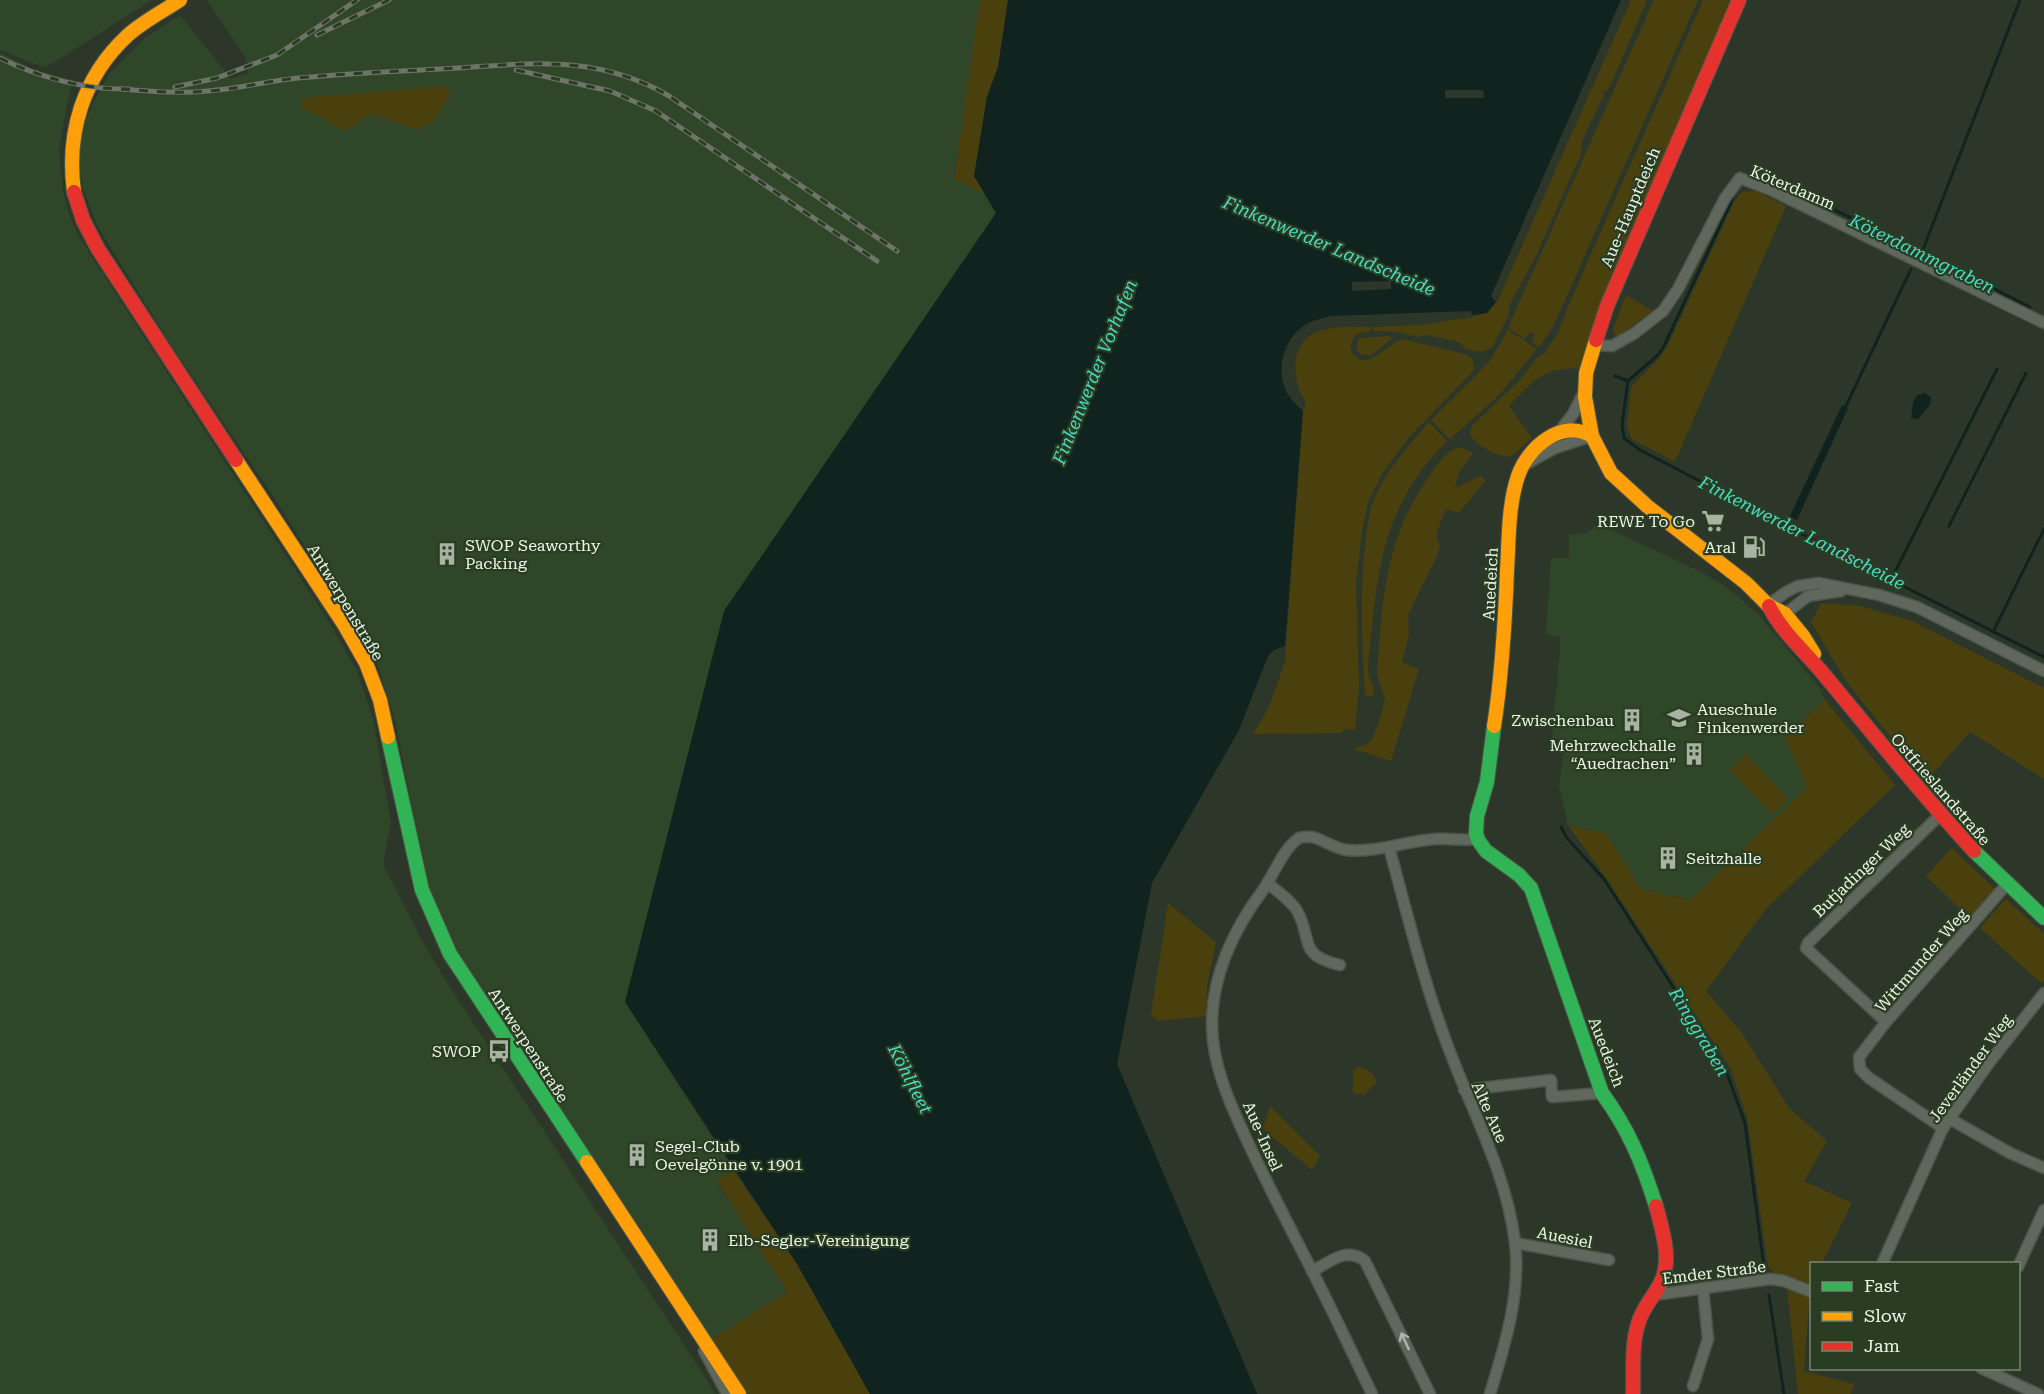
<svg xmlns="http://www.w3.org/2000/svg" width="2044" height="1394" viewBox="0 0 2044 1394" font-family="'Roboto Serif',serif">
<rect width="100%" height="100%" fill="#2d3729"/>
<g fill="#304628">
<polygon points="0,0 152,0 45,68 0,50"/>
<polygon points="207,0 982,0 954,178 985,194 996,213 893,365 625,1002 733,1170 717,1182 787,1292 710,1340 454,948 434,905 413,813 396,724 377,664 344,608 275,499 169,342 98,227 83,189 79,158 82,131 92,105 110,73 145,38 180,15 231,79 248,73 248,62"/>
<polygon points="0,53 33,69 73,80 66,109 59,150 63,191 69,214 79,237 329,622 358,673 373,719 391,823 383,864 419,935 444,978 716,1394 0,1394"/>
<polygon points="1599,524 1703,573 1725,586 1759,615 1823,692 1821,694 1825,700 1784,736 1808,787 1691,900 1641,889 1606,834 1568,825 1559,787 1565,741 1552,738 1561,637 1546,634 1551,558 1569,558 1569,535 1587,533"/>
</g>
<g fill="#4a400e">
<polygon points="980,0 1008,0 998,67 987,97 974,176 985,194 954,179"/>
<polygon points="1631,0 1647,0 1612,82 1607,91 1603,91 1604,95 1582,141 1581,154 1535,258 1509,306 1508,316 1492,348 1480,352 1466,349 1459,342 1427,335 1418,337 1398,332 1374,331 1374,327 1419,325 1468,318 1487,313 1498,300"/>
<polygon points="1654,0 1698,0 1562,307 1551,330 1539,347 1531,342 1535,335 1530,332 1525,339 1508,328"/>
<path d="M 1703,0 L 1733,0 L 1582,369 C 1543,366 1534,381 1509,406 L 1532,438 L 1512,456 C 1500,459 1477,446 1470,435 L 1472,426 L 1520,380 L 1538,357 L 1545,353 L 1558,333 L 1573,295 Z"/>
<polygon points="448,86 450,96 433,121 418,130 371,114 345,131 302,107 301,98"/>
<polygon points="1756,191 1786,206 1675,462 1632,439 1627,428 1631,387 1660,358 1670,341 1735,200 1742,192"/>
<polygon points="1626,295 1653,311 1618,336 1615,335 1613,329"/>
<path d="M 1372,327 L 1371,331 L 1356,334 C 1349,343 1348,352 1358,359 C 1376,365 1387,343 1403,339 L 1468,355 L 1473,360 L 1474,370 L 1409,437 L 1382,474 L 1368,503 L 1362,531 L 1356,583 L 1359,687 L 1355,730 L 1343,729 L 1342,733 L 1253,734 L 1268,709 L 1285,662 L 1303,411 L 1306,402 C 1293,385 1289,348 1311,335 C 1328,325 1353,327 1372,327 Z"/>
<polygon points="1508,330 1537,349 1499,395 1450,439 1431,420 1490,361"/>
<polygon points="1390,336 1392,338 1371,355 1362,355 1356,349 1358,340 1361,338"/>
<path d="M 1429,422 L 1447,441 C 1385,503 1378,564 1370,647 C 1369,654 1368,662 1368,670 C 1368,679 1376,687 1373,696 L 1369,697 L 1365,694 C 1362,648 1360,601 1364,555 C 1366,539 1367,521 1372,505 C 1383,474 1407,447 1429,422 Z"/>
<path d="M 1460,447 L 1473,453 L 1458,474 L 1455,488 L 1480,476 L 1486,480 L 1459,513 L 1446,509 L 1436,534 L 1440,545 L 1437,556 L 1408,615 L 1409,635 L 1402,662 L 1419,669 L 1391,761 L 1354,749 L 1367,744 L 1372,740 L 1381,715 L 1385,698 L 1378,680 L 1377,672 C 1383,598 1384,542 1428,478 C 1436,466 1446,450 1460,447 Z"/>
<polygon points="1821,603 1860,606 1912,621 2044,688 2044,779 1970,732 1929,778 1916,769 1846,681 1811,622"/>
<polygon points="1825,700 1895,785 1765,910 1706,991 1742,1033 1789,1108 1827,1141 1804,1181 1852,1203 1822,1263 1812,1264 1804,1371 1854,1384 1851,1394 1798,1394 1787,1287 1768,1266 1747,1117 1731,1069 1609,882 1568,825 1606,834 1641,889 1691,900 1807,787 1784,736"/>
<polygon points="1746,754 1788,799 1772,814 1729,769"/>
<polygon points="1952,848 1995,889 1970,918 1926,876"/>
<polygon points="2006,899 2044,934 2044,980 2041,983 1980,928"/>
<polygon points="1168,903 1216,942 1207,985 1206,1016 1158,1021 1151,1015"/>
<path d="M 1358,1067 C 1368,1069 1373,1072 1377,1082 L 1364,1095 L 1354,1093 L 1352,1089 L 1354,1083 L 1353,1070 Z"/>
<polygon points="1270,1106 1320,1156 1312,1170 1263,1129"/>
<polygon points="733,1170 797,1264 870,1394 745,1394 710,1340 787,1292 717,1181"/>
</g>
<g fill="#11231e">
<path d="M 1008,0 L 1621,0 L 1491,296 L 1496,302 L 1487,313 L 1473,315 L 1470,311 L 1331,316 C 1325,318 1318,319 1313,321 C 1285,332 1274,368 1287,393 C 1291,400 1297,406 1303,411 L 1285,646 L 1274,650 L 1268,656 L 1239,730 L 1152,883 L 1117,1064 L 1257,1394 L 870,1394 L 797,1264 L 625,1002 L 724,611 L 996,213 L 974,176 L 987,97 L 998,67 Z"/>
<polygon points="1925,393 1931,398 1930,405 1918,419 1911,418 1913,402 1917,395"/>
<polygon points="1842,405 1848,408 1797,520 1789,518"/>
</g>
<g fill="#2d3729">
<polygon points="1445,90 1483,90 1484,98 1445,98"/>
<polygon points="1391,281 1391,289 1352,291 1352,282"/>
</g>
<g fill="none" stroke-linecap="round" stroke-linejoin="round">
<g stroke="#11231e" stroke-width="3">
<polyline points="1814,200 1922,252 2030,307"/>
<polyline points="1922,252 2020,0"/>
<polyline points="1615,376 1628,381 1622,425 1624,438 1640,450 1891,580 2044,657"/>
<polyline points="1628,381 1658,355 1664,346 1733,198"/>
<polyline points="1845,408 1911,269"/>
<polyline points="1949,526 2026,373"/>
<polyline points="1891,580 1997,369"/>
<polyline points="1993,632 2044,529"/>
<polyline points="1561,827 1567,838 1604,879 1725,1068 1745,1123 1764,1267"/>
<polyline points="1769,1295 1784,1394"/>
</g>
<g stroke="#4d5549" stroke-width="13">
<g id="street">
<polyline points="1594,345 1612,346 1635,333 1663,311 1678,289 1725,198 1740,178 1771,190 2044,323"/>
<polyline points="1559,432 1573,414 1584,392"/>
<polyline points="1528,463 1555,448 1592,436"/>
<polyline points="1768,605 1786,592 1798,586 1819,583 1879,595 1917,607 2044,671"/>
<polyline points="1785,614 1808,596 1841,591"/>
<path d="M 1389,847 C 1407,913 1423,980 1447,1044 C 1471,1110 1506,1171 1515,1242 C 1521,1294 1505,1345 1490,1394"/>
<path d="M 1267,883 C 1277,891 1289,899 1296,909 C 1314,939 1296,955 1340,965"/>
<polyline points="1886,1022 1806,948 1808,943 1940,815"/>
<polyline points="1464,1090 1551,1080 1552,1097 1602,1093"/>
<polyline points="1950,1119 2010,1153 2044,1168"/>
<polyline points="1943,1128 1869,1078 1860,1069 1859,1057 1886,1022 2007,884"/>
<polyline points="1515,1243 1609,1260"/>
<polyline points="1882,1264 1943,1128 1989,1063 2044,993"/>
<polyline points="2018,1267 2044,1210"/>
<path d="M 1312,1271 C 1330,1262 1347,1246 1365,1261 L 1430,1394"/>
<polyline points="1654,1295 1770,1279 1784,1281 1812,1292"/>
<polyline points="704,1351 727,1394"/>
<polyline points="1981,1368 2038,1394"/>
<polyline points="1693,1386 1708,1339 1703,1288"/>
<path d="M 1372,1394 C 1350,1348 1328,1301 1304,1255 C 1286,1220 1268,1185 1251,1149 C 1233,1110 1212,1068 1212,1024 C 1212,973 1234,929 1263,890 C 1275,873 1282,850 1299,838 C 1317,832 1329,848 1347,850 C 1376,853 1406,841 1435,839 C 1449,838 1463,841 1477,839"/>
</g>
</g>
<g stroke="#4d5549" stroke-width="16">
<g id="fast">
<path d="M 1494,726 L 1487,782 L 1477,816 L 1476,833 L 1478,840 L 1486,851 L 1519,875 L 1531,888 L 1602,1093 C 1629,1130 1642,1162 1656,1206"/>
<polyline points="388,737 422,890 450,954 587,1162"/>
<polyline points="1974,851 2044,918"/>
</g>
</g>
<g stroke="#4d5549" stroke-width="16">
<g id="slow">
<path d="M 74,192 C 66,133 83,77 127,36 C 142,22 162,12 180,0"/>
<polyline points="1596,340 1586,373 1585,397 1592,436 1611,473 1647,506 1746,583 1769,606"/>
<polyline points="236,460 345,626 366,663 380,700 388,737"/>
<polyline points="1768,605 1785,614 1803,636 1814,654"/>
<path d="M 1494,726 C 1502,675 1505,623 1507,571 C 1509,539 1508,506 1518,476 C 1528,447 1562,418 1592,436"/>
<polyline points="587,1162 739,1394"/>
</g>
</g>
<g stroke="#4d5549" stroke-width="16">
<g id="jam">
<polyline points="74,192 83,220 98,249 236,460"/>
<polyline points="1596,340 1607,306 1739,0"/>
<path d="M 1769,606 C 1782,633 1807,653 1826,677 C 1875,736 1922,795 1974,851"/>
<path d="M 1633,1394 C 1634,1371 1631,1347 1638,1324 C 1642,1308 1653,1298 1660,1284 C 1673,1261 1662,1229 1656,1206"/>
</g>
</g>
<use href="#street" stroke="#60675d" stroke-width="10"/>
<use href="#fast" stroke="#30b455" stroke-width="14"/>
<use href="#slow" stroke="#ff9f0a" stroke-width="14"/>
<use href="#jam" stroke="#e5322d" stroke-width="14"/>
<g stroke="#6e746a" stroke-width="5">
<g id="rail">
<polyline points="317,35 389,0"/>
<path d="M 0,58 C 40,78 86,90 130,89"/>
<polyline points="516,70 610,91 656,111 877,261"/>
<polyline points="175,87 217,78 277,55 357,0"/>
<path d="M 121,89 C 150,91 179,94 208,91 C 238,89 267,81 298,78 C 350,73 404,71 457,68 C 533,63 599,55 669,96 L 897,251"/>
</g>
</g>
<use href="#rail" stroke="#2a3d23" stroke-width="3" stroke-dasharray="9" stroke-linecap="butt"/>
</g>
<defs><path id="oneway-shaft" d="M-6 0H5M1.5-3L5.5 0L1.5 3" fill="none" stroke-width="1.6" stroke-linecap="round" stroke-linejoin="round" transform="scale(1.5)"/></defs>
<use stroke="#acb6a9" href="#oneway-shaft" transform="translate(1405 1341) rotate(-115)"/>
<defs>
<g id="supermarket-bare" transform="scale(1.8)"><path d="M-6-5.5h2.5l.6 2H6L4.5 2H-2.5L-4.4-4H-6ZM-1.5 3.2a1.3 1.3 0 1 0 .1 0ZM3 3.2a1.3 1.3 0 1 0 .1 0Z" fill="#a8b3a4" stroke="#2a3d23" stroke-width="2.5" paint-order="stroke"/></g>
<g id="fuel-bare" transform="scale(1.8)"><path d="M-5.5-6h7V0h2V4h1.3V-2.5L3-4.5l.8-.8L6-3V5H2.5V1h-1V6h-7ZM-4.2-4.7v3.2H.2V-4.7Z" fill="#a8b3a4" stroke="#2a3d23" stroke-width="2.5" paint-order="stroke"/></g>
<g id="building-bare" transform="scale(1.8)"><path d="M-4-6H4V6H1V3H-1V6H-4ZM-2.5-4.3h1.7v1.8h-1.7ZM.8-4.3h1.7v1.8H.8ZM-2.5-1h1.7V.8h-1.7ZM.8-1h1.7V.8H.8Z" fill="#a8b3a4" stroke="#2a3d23" stroke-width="2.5" paint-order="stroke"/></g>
<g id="school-bare" transform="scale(1.8)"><path d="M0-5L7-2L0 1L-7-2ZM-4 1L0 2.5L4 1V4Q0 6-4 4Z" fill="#a8b3a4" stroke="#2a3d23" stroke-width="2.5" paint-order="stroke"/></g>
<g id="bus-bare" transform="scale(1.8)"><path d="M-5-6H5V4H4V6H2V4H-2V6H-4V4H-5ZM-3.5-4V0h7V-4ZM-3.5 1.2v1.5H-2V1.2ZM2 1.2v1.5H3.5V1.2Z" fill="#a8b3a4" stroke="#2a3d23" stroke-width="2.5" paint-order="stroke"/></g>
</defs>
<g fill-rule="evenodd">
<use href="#supermarket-bare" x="1713" y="521"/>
<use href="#fuel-bare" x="1754" y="547"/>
<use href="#building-bare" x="447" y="554"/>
<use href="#school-bare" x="1679" y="718"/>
<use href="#building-bare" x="1632" y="720"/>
<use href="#building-bare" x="1694" y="754"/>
<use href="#building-bare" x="1668" y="858"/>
<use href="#bus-bare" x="499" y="1051"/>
<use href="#building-bare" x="637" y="1155"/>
<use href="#building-bare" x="710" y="1240"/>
</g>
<g text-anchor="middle" stroke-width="4.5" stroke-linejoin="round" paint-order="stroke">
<g font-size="16" fill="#ebf6e7" stroke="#2a3d23">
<text transform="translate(1793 187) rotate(23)" y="6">Köterdamm</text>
<text transform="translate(1630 207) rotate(-67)" y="6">Aue-Hauptdeich</text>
<text transform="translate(1490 584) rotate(-87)" y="6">Auedeich</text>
<text transform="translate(346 602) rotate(59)" y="6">Antwerpenstraße</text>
<text transform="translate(1941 789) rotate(49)" y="6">Ostfrieslandstraße</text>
<text transform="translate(1861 870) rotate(-44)" y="6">Butjadinger Weg</text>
<text transform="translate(1921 960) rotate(-49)" y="6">Wittmunder Weg</text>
<text transform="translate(529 1045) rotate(57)" y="6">Antwerpenstraße</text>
<text transform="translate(1607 1052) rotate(69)" y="6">Auedeich</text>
<text transform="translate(1970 1068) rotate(-54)" y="6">Jeverländer Weg</text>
<text transform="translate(1490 1112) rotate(66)" y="6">Alte Aue</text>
<text transform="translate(1263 1136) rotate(66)" y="6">Aue-Insel</text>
<text transform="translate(1565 1237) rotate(11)" y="6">Auesiel</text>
<text transform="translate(1714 1272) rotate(-7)" y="6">Emder Straße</text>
</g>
<g font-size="16" fill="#ebf6e7" stroke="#2a3d23" text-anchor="end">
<text x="1695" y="527">REWE To Go</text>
<text x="465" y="551" text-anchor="start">SWOP Seaworthy<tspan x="465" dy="18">Packing</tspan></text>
<text x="1736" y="553">Aral</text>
<text x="1697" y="715" text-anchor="start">Aueschule<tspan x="1697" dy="18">Finkenwerder</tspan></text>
<text x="1614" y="726">Zwischenbau</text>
<text x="1676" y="751">Mehrzweckhalle<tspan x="1676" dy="18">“Auedrachen”</tspan></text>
<text x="1686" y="864" text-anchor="start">Seitzhalle</text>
<text x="481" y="1057">SWOP</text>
<text x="655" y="1152" text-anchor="start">Segel-Club<tspan x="655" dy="18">Oevelgönne v. 1901</tspan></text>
<text x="728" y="1246" text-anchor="start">Elb-Segler-Vereinigung</text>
</g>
<g font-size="18" font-style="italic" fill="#48dcc5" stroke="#2a3d23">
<text transform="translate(1329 246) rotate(23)" y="6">Finkenwerder Landscheide</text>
<text transform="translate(1922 254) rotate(26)" y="6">Köterdammgraben</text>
<text transform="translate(1095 372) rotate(-68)" y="6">Finkenwerder Vorhafen</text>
<text transform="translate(1802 533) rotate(27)" y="6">Finkenwerder Landscheide</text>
<text transform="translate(1699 1032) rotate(59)" y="6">Ringgraben</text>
<text transform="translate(910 1079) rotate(63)" y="6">Köhlfleet</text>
</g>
</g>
<rect x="1810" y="1262" width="210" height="108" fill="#2a3d23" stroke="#778771" stroke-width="1.5"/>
<rect x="1822" y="1282" width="30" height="9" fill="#30b455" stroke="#778771" stroke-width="1.5"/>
<text x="1864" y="1292" font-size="18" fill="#ebf6e7">Fast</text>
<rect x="1822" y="1312" width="30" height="9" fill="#ff9f0a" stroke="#778771" stroke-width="1.5"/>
<text x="1864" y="1322" font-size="18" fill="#ebf6e7">Slow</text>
<rect x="1822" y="1342" width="30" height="9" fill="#e5322d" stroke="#778771" stroke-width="1.5"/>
<text x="1864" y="1352" font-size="18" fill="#ebf6e7">Jam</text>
</svg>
